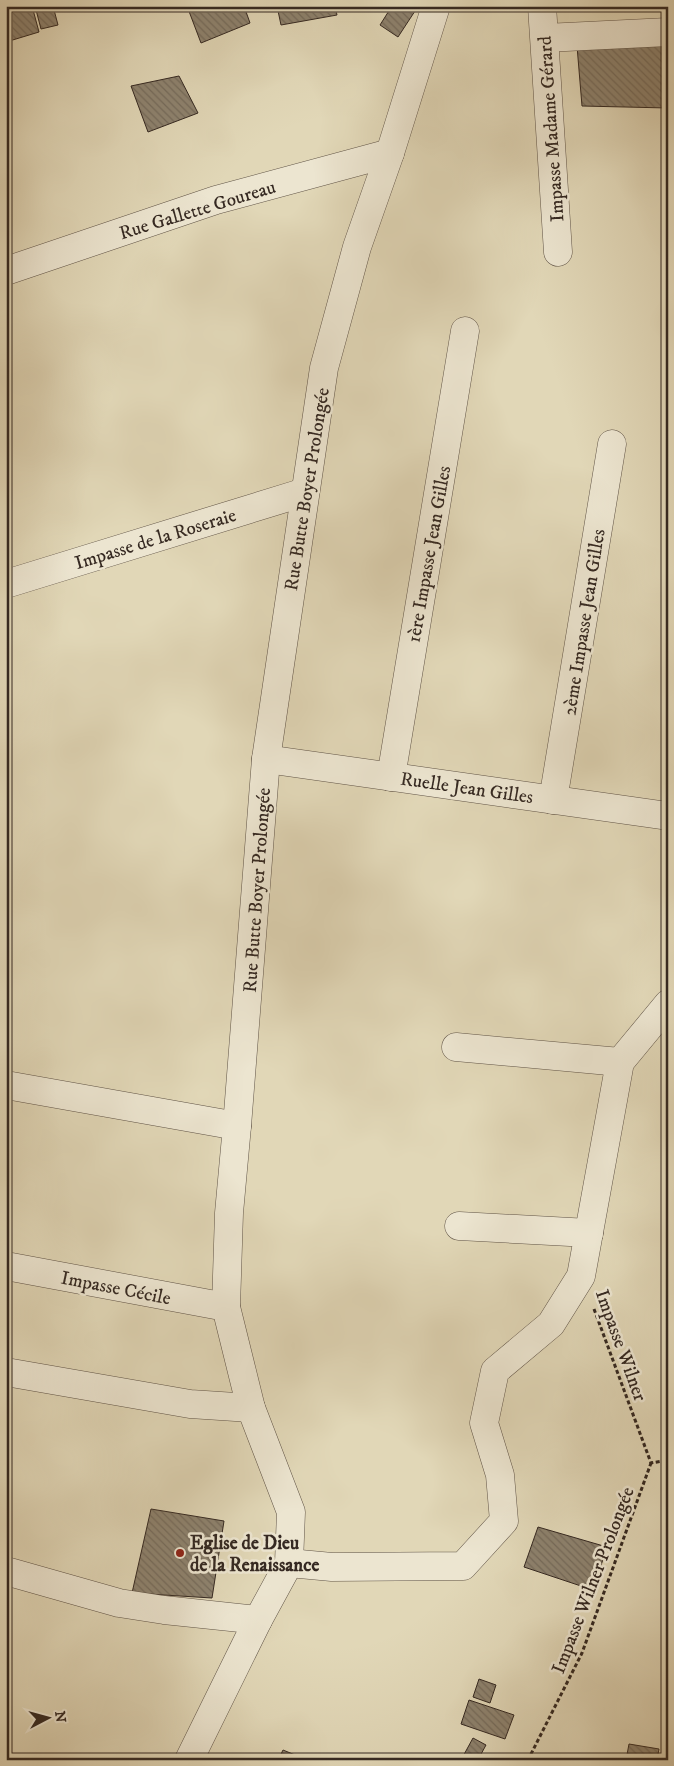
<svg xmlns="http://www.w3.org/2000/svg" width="674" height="1766" viewBox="0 0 674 1766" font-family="'IM FELL DW Pica',serif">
<defs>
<pattern id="building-back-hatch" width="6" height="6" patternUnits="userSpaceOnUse" patternTransform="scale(1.25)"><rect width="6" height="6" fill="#8e836f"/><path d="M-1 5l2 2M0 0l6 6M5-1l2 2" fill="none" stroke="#756b5b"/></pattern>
</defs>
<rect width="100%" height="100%" fill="#e1d7b7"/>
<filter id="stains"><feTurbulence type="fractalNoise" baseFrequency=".004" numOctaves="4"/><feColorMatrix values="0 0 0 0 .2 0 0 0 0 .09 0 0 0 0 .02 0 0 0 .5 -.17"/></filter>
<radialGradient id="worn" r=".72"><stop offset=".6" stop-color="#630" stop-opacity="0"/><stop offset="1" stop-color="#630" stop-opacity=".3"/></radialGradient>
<g fill="url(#building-back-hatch)" stroke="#352922">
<polygon points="6,6 32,6 39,32 6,42"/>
<polygon points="35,6 53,6 58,25 41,29"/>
<polygon points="187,6 244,6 250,23 201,43"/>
<polygon points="277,6 335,6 337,15 281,25"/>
<polygon points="392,6 408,6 415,11 398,37 380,25"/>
<polygon points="668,44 668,108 582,106 577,46"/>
<polygon points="179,76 198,113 148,132 131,86"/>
<polygon points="151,1509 224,1521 212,1598 132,1593"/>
<polygon points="538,1527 607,1547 593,1590 524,1567"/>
<polygon points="479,1679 496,1685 490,1703 473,1697"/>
<polygon points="469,1700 514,1715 505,1739 461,1724"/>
<polygon points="473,1738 486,1745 480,1756 487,1760 461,1760"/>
<polygon points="629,1744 659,1749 657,1760 626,1760"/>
<polygon points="283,1750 300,1757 299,1760 278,1760"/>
</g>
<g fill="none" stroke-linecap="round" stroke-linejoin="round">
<g stroke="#605447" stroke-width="29">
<g id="minor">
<polyline points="542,6 558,252"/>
<polyline points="545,38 668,32"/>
<polyline points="6,271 216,200 390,153"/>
<polyline points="6,584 305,492"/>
<polyline points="266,759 668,816"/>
<polyline points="391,777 465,331"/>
<polyline points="553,800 612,444"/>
<polyline points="456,1047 620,1062"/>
<polyline points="6,1085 237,1126"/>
<polyline points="459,1226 589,1233"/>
<polyline points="6,1266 226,1307"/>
<polyline points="6,1372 190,1404 251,1408"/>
<polyline points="289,1563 332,1567 463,1566 504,1521 500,1475 484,1423 495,1371 551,1324 581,1276 620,1062 668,1004"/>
<polyline points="6,1571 119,1603 164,1610 258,1620"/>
<polyline points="189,1760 258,1620 289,1563 291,1512 251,1408 226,1307 229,1213 237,1126 266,759 324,368 357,247 390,153 436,6"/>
</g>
</g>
<g stroke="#352922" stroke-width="3" stroke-dasharray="4 2.5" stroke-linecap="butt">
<polyline points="594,1309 651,1463 668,1460"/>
<polyline points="528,1760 582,1653 651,1463"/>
</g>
<use href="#minor" stroke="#ece5d0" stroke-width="28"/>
</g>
<circle fill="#8f2418" stroke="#ece5d0" stroke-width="2" cx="180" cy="1553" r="5"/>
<g text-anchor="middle" stroke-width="5" stroke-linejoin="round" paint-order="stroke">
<g font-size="19" fill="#352922" stroke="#ece5d0">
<text transform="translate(550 129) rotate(-94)" y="7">Impasse Madame Gérard</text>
<text transform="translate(197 209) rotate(-17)" y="7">Rue Gallette Goureau</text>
<text transform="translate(306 489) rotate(-81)" y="7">Rue Butte Boyer Prolongée</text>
<text transform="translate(155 538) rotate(-17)" y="7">Impasse de la Roseraie</text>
<text transform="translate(428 554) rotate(-80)" y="7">1ère Impasse Jean Gilles</text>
<text transform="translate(583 622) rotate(-81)" y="7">2ème Impasse Jean Gilles</text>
<text transform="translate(467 787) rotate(8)" y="7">Ruelle Jean Gilles</text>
<text transform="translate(256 890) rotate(-86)" y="7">Rue Butte Boyer Prolongée</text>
<text transform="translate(116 1287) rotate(11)" y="7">Impasse Cécile</text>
<text transform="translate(622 1345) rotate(70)" y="7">Impasse Wilner</text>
<text transform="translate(592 1580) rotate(-69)" y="7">Impasse Wilner Prolongée</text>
</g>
<g font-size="19" font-weight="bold" fill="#352922" stroke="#ece5d0" text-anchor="start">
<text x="190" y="1549">Eglise de Dieu<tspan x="190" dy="22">de la Renaissance</tspan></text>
</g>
</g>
<rect width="674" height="1766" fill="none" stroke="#e1d7b7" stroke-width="25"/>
<rect x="8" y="8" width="659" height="1751" fill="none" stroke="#352922" stroke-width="2.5"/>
<rect x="12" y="12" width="649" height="1741" fill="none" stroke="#352922"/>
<g transform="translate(48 1718) rotate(84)" stroke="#ece5d0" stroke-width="4" paint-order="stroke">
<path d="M0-4L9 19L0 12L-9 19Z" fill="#352922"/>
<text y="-8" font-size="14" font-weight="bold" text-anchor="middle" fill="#352922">N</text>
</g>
<rect width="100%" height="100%" filter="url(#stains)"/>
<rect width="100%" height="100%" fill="url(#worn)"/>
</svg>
